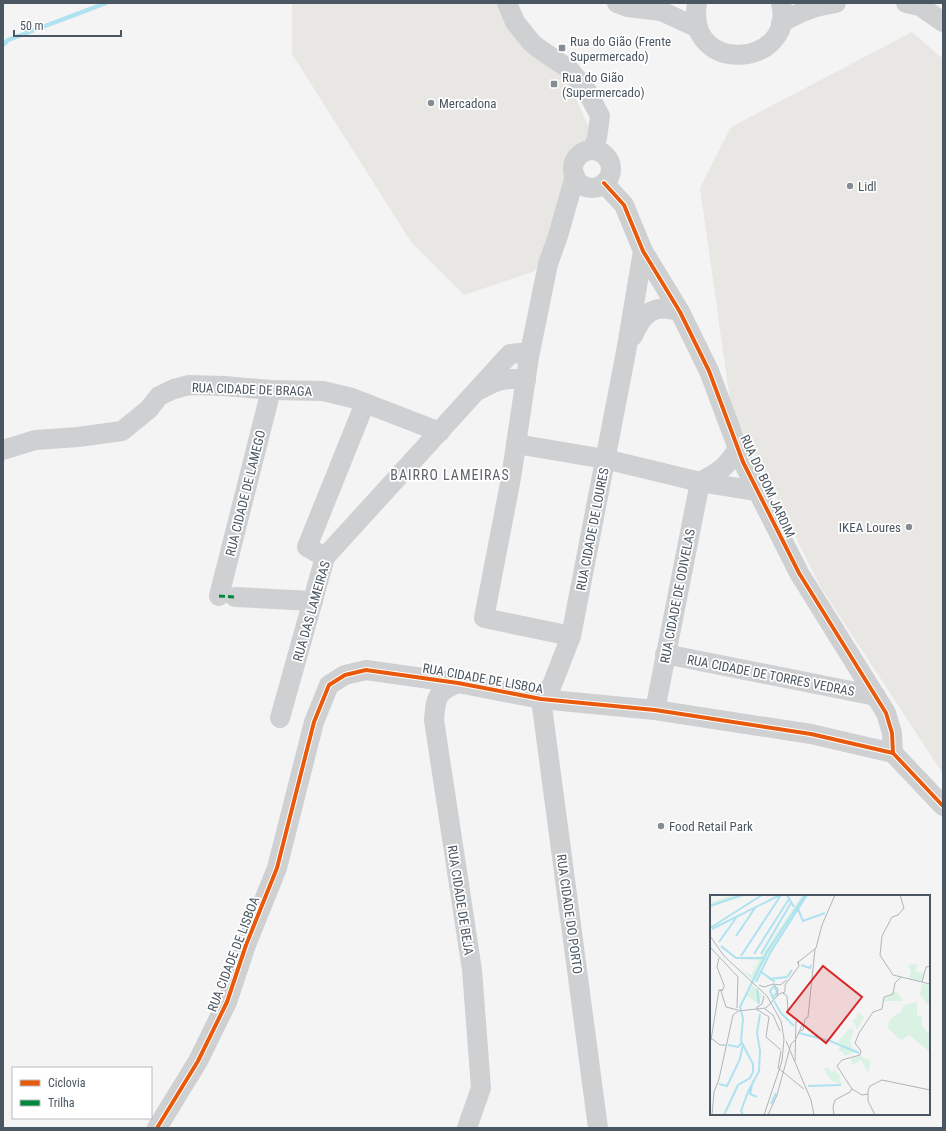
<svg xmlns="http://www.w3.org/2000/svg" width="946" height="1131" viewBox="0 0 946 1131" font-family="'Roboto Condensed',sans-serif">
<rect width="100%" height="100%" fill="#f4f4f4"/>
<g fill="#e8e7e3">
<polygon points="292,3 505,3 567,79 595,141 572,187 535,271 464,295 411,242 292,54"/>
<polygon points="912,32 943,59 943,774 820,586 731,407 700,188 731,127"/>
</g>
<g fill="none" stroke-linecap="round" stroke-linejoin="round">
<polyline stroke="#aee2f0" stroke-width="4.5" points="3,45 8,40 106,3"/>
<g stroke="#ced0d2" stroke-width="20">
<polyline points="507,3 515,22 531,42 538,48 569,69 587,91 600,116 597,138 593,150"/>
<polyline points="617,3 628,7 661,11 698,28"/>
<path d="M 697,3 C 685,77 797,67 781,3"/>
<polyline points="906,3 920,6 943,22"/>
<path d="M 781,23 C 801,11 813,7 836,3"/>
<circle cx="592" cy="169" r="19"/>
<polyline points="604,183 624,205 643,251 680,312 709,371 743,462 799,573 886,713 892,733 893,753"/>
<path d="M 633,336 C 643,312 655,303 680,312"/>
<path d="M 481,389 C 497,380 508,377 526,380"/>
<polyline points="516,444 605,459 700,482 757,491"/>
<polyline points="3,450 35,440 78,437 122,431 149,409 159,396 174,389 189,385 224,386 271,390 323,391 352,398 440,432"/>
<path d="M 700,482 C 719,472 727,467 738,448"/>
<polyline points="325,557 307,547 365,403"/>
<polyline points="219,596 271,390"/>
<polyline points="235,597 313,601"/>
<polyline points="571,636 484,618 511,478 529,357 548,264 558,236 575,176"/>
<polyline points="665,654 876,696"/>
<path d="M 458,683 C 436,692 436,697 434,720 L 472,970 L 481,1088 L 467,1128"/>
<polyline points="541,699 552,685 571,636 626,352 643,251"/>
<polyline points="541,699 598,1128"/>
<polyline points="655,710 700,482"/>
<polyline points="280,718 325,557 510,354 521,353 529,357"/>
<polyline points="157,1128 198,1061 227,1002 246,945 277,868 314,722 329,685 345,675 366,670 458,683 541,699 655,710 811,734 893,753 943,806"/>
</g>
<polyline stroke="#00873e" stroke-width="3" stroke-dasharray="6 3" stroke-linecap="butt" points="219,596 235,597"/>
<g stroke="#fff" stroke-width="6">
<g id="cycleway">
<polyline points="604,183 624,205 643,251 680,312 709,371 743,462 799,573 886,713 892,733 893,753"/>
<polyline points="157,1128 198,1061 227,1002 246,945 277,868 314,722 329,685 345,675 366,670 458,683 541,699 655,710 811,734 893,753 943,806"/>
</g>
</g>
<use href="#cycleway" stroke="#e8590c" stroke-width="4"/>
</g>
<g fill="#868d94" stroke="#fff" stroke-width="1.5">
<rect x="558" y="44" width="8" height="8" rx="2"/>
<rect x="550" y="80" width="8" height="8" rx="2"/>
<circle cx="431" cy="103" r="4"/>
<circle cx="850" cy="186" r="4"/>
<circle cx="909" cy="527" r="4"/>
<circle cx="661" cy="826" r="4"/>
</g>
<g text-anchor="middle" stroke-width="3.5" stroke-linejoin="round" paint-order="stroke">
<g font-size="13" fill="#4a5661" stroke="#fff" text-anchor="start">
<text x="570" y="46">Rua do Gião (Frente<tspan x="570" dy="15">Supermercado)</tspan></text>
<text x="562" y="82">Rua do Gião<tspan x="562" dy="15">(Supermercado)</tspan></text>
<text x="439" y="108">Mercadona</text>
<text x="858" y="191">Lidl</text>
<text x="901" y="532" text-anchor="end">IKEA Loures</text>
<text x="669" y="831">Food Retail Park</text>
</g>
<g font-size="13" fill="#4a5661" stroke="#fff">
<text transform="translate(252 389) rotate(2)" y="5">RUA CIDADE DE BRAGA</text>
<text transform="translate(768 486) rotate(65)" y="5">RUA DO BOM JARDIM</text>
<text transform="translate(245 493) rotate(-76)" y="5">RUA CIDADE DE LAMEGO</text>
<text transform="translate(592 529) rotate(-79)" y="5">RUA CIDADE DE LOURES</text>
<text transform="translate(677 596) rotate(-79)" y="5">RUA CIDADE DE ODIVELAS</text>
<text transform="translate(311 611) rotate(-74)" y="5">RUA DAS LAMEIRAS</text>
<text transform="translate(771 675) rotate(11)" y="5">RUA CIDADE DE TORRES VEDRAS</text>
<text transform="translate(483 678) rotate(10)" y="5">RUA CIDADE DE LISBOA</text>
<text transform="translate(461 900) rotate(81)" y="5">RUA CIDADE DE BEJA</text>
<text transform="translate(570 914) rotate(82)" y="5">RUA CIDADE DO PORTO</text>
<text transform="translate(233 954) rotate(-69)" y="5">RUA CIDADE DE LISBOA</text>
</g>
<g font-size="14" letter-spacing="1" fill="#5f6368" stroke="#fff">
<text x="450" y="480">BAIRRO LAMEIRAS</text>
</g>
</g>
<g transform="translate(710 895)">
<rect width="220" height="220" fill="#f4f4f4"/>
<path d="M 21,0 L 38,0 L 0,12 L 0,8 ZM 92,0 L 98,0 L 60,56 L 45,86 L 28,73 L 41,80 L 45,74 L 41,70 L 46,72 L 49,65 L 26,64 L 9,51 L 26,62 L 50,63 ZM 207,69 L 206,77 L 214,78 L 212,86 L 198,84 L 201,78 L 198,70 ZM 212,89 L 220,90 L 220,108 L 217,109 L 210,99 ZM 43,90 L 53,101 L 47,108 L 37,101 ZM 186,96 L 193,106 L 174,106 L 174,104 ZM 207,107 L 207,120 L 212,122 L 212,131 L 220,140 L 220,157 L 199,140 L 192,145 L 188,143 L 177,132 L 181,123 L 191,117 L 194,110 ZM 147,118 L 154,122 L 147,135 L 145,128 L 142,126 L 147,123 ZM 140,133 L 144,136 L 140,145 L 142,153 L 148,156 L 134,161 L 133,157 L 128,156 L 131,150 L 128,147 ZM 151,161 L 161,166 L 158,178 L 151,165 L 143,170 L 141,166 L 141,163 ZM 118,172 L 122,178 L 124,174 L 131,182 L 129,184 L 132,189 L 123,187 L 118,181 L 114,174 Z" fill="#d9f2e3"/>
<path fill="none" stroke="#aee2f0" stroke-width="2" d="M 77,0 L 84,12M 0,11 L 32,0M 88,14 L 93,26 L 115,18M 0,33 L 52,0M 2,34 L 70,0M 26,41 L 45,13M 9,47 L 26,23M 11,51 L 26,63 L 54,63M 44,59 L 79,4M 51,59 L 81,8M 31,61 L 71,0M 91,70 L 100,73 L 101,70M 50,76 L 65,87M 59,84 L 77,82 L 82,75M 46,87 L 60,58 L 97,0M 64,91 L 67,97 L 63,103 L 60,96 ZM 47,94 L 49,109M 64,106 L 71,118 L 84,131M 89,138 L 120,146 L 149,158M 18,150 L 28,152 L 32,147M 43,186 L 40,199 L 47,202M 9,189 L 17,191 L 30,164 L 33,149M 98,191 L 131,190M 61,209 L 66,198M 14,220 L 28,190 L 40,183 L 43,177 L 43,169 L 31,146 L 33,123 L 30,112 L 57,57 L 95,0M 33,220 L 31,216 L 38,197 L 49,176 L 50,156 L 47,138 L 50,119"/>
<path fill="none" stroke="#b0b5b9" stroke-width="1" d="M 190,0 L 194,13 L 188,20 L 182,22 L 172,41 L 170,60 L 183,80 L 220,89M 0,41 L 14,61 L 57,101 L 71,126 L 74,144 L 72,166 L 54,220M 0,52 L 28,82 L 27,113M 9,63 L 7,72 L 14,90 L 14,92 L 12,96 L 9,95 L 13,95M 87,68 L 106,53 L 112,30 L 125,0M 212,87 L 216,72 L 220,71M 49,90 L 54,92 L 63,89 L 70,90 L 77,85M 64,90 L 68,94 L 67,101M 11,96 L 16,112 L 28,115M 73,98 L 77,101 L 78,118 L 89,126M 46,113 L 52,109 L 54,101M 46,114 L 59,122 L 56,142 L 71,155M 55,114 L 63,120 L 70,136M 90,136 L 93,135 L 95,124 L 98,122 L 105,54M 1,143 L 10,150 L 16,150M 1,145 L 9,95M 76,146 L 101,205 L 104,220M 71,156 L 68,173 L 94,194M 85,166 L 86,126M 142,194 L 127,171 L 132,165 L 150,160 L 151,156 L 145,148 L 149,138 L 163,117 L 172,114 L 174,102 L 183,99 L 185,88 L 191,82M 142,194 L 152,200 L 158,199M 2,220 L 4,197 L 9,184 L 23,120 L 28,116 L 56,113 L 69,99 L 75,97 L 75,90 L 89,71 L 88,66M 58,220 L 67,200 L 81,149 L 86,144 L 92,130M 124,220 L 123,212 L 125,205 L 140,197 L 142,194M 165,220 L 158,206 L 158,196 L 160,191 L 172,185 L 220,195"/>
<path fill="#d62828" fill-opacity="0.15" stroke="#d62828" stroke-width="2" d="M 113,71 L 152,102 L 116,148 L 77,117 Z"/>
<rect width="220" height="220" fill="none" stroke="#4a5661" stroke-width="2"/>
</g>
<rect width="946" height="1131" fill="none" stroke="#4a5661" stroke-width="8"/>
<rect x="12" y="1067" width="140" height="52" fill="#ffffff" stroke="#b7bbc0"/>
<rect x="20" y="1080" width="20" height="6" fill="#e8590c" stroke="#b7bbc0"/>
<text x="48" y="1087" font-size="12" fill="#4a5661">Ciclovia</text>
<rect x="20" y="1100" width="20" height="6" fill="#00873e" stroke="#b7bbc0"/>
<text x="48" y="1107" font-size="12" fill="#4a5661">Trilha</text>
<path d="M14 30v6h107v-6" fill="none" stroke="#4a5661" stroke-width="2"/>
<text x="20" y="30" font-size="12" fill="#4a5661" stroke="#ffffff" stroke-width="3" paint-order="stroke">50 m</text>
</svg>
